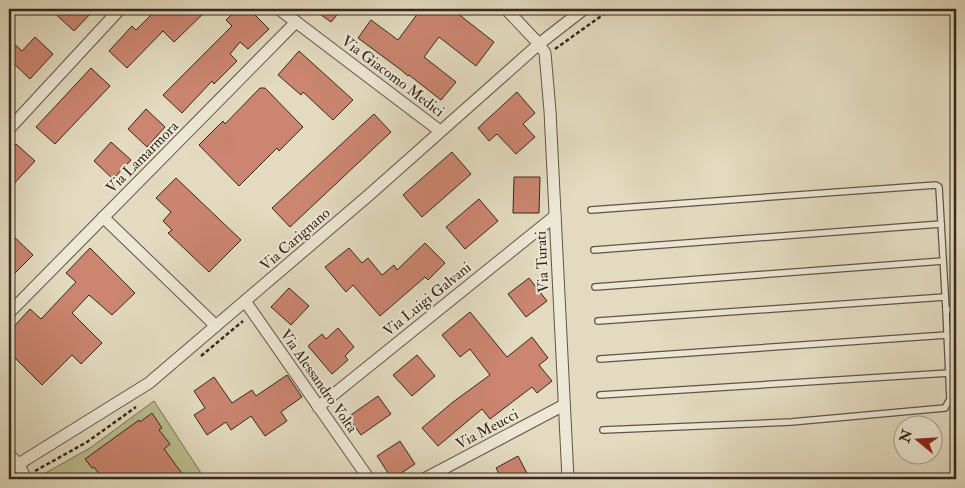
<svg xmlns="http://www.w3.org/2000/svg" width="965" height="488" viewBox="0 0 965 488" font-family="'IM FELL Double Pica',serif">
<rect width="100%" height="100%" fill="#e3dabf"/>
<filter id="stains"><feTurbulence type="fractalNoise" baseFrequency=".004" numOctaves="4"/><feColorMatrix values="0 0 0 0 .2 0 0 0 0 .09 0 0 0 0 .02 0 0 0 .5 -.17"/></filter>
<radialGradient id="worn" r=".72"><stop offset=".6" stop-color="#630" stop-opacity="0"/><stop offset="1" stop-color="#630" stop-opacity=".3"/></radialGradient>
<polygon fill="#babd8e" stroke="#787256" points="154,401 205,479 41,479 40,476 90,448"/>
<g fill="#cb8570" stroke="#36271f">
<polygon points="50,9 95,9 74,31"/>
<polygon points="157,9 208,9 174,42 163,31 127,68 109,51 132,26 136,30"/>
<polygon points="238,9 249,9 269,29 248,49 240,42 230,54 237,61 214,84 212,81 182,113 163,95 232,26 226,20"/>
<polygon points="313,9 342,9 331,22"/>
<polygon points="421,9 460,9 457,13 494,42 476,66 439,37 424,57 456,82 441,100 409,75 408,76 401,70 358,38 371,20 398,40"/>
<polygon points="35,37 53,54 30,79 9,59 9,39 22,51"/>
<polygon points="299,51 353,100 333,120 303,92 301,95 278,75"/>
<polygon points="91,68 110,86 55,144 36,127"/>
<polygon points="260,88 265,88 303,127 279,151 277,148 239,186 199,145 223,121 225,124"/>
<polygon points="517,92 535,113 523,124 535,137 516,154 497,134 489,141 478,128"/>
<polygon points="146,109 165,127 147,147 128,129"/>
<polygon points="374,114 391,132 290,227 272,208"/>
<polygon points="111,142 131,160 113,179 94,161"/>
<polygon points="16,144 35,161 9,189 9,152"/>
<polygon points="452,152 471,174 422,217 403,195"/>
<polygon points="514,177 540,177 539,213 513,213"/>
<polygon points="176,178 241,240 209,272 168,233 172,230 163,221 171,212 156,198"/>
<polygon points="479,199 498,221 465,249 446,227"/>
<polygon points="9,232 33,255 14,274 9,268"/>
<polygon points="425,243 445,263 428,280 425,277 380,316 353,285 346,292 325,267 349,248 362,263 368,258 382,275 394,265 397,270"/>
<polygon points="90,248 135,293 112,315 89,295 72,313 102,343 81,364 72,355 42,385 9,352 9,332 30,309 41,319 76,282 66,273"/>
<polygon points="529,278 547,301 526,317 508,294"/>
<polygon points="289,288 309,306 291,325 271,307"/>
<polygon points="470,312 507,357 532,337 548,358 539,365 552,381 537,393 532,387 490,419 482,409 438,446 422,428 453,402 490,375 470,349 460,357 442,335"/>
<polygon points="338,328 354,347 345,356 348,360 332,374 308,346 322,334 326,339"/>
<polygon points="417,355 435,376 412,396 393,375"/>
<polygon points="287,375 302,397 281,412 287,421 265,436 251,416 231,430 226,422 207,435 194,415 205,408 194,391 214,377 232,403 252,390 256,396"/>
<polygon points="378,396 391,414 361,435 348,417"/>
<polygon points="152,413 162,428 159,430 170,444 164,449 186,479 103,479 94,467 92,468 85,459 139,420 140,422"/>
<polygon points="400,441 415,464 392,479 377,456"/>
<polygon points="518,456 530,479 502,479 496,468"/>
</g>
<g fill="none" stroke-linecap="round" stroke-linejoin="round">
<g stroke="#615447" stroke-width="8">
<g id="lane">
<polyline points="591,210 936,185 939,187 946,310 950,399 945,408 791,422 603,430"/>
<polyline points="594,250 941,224"/>
<polyline points="595,287 943,261"/>
<polyline points="946,310 956,309"/>
<polyline points="598,321 945,297"/>
<polyline points="600,359 947,335"/>
<polyline points="600,395 949,373"/>
</g>
</g>
<g stroke="#615447" stroke-width="13">
<g id="street">
<polyline points="279,9 440,131"/>
<polyline points="506,9 539,44 545,53 550,111 568,479"/>
<polyline points="9,129 120,9"/>
<polyline points="103,217 216,326"/>
<polyline points="245,301 369,479"/>
<polyline points="9,313 296,22"/>
<polyline points="318,407 555,216"/>
<polyline points="9,454 19,465 26,479"/>
<polyline points="9,470 149,383 369,195 539,44 584,9"/>
<polyline points="424,479 564,405"/>
</g>
</g>
<g stroke="#36271f" stroke-width="2.5" stroke-dasharray="4 2.5" stroke-linecap="butt">
<polyline points="595,14 602,9"/>
<polyline points="555,49 611,9"/>
<polyline points="201,356 243,321"/>
<polyline points="35,471 87,442 136,407"/>
</g>
<use href="#lane" stroke="#ede7d5" stroke-width="5.5"/>
<use href="#street" stroke="#ede7d5" stroke-width="11"/>
</g>
<g text-anchor="middle" stroke-width="4" stroke-linejoin="round" paint-order="stroke">
<g font-size="15" fill="#36271f" stroke="#ede7d5">
<text transform="translate(393 76) rotate(37)" y="5">Via Giacomo Medici</text>
<text transform="translate(142 157) rotate(-45)" y="5">Via Lamarmora</text>
<text transform="translate(295 239) rotate(-41)" y="5">Via Carignano</text>
<text transform="translate(542 262) rotate(-93)" y="5">Via Turati</text>
<text transform="translate(427 299) rotate(-39)" y="5">Via Luigi Galvani</text>
<text transform="translate(319 381) rotate(55)" y="5">Via Alessandro Volta</text>
<text transform="translate(487 429) rotate(-28)" y="5">Via Meucci</text>
</g>
</g>
<rect width="965" height="488" fill="none" stroke="#e3dabf" stroke-width="30"/>
<rect x="10" y="10" width="945" height="468" fill="none" stroke="#36271f" stroke-width="2.5"/>
<rect x="15" y="15" width="935" height="458" fill="none" stroke="#36271f"/>
<g transform="translate(918 440) rotate(288)"><circle r="24" fill="#ede7d5" stroke="#a49a8c"/>
<path d="M0-4L9 19L0 12L-9 19Z" fill="#8f2418"/>
<text y="-8" font-size="14" font-weight="bold" text-anchor="middle" fill="#36271f">N</text>
</g>
<rect width="100%" height="100%" filter="url(#stains)"/>
<rect width="100%" height="100%" fill="url(#worn)"/>
</svg>
